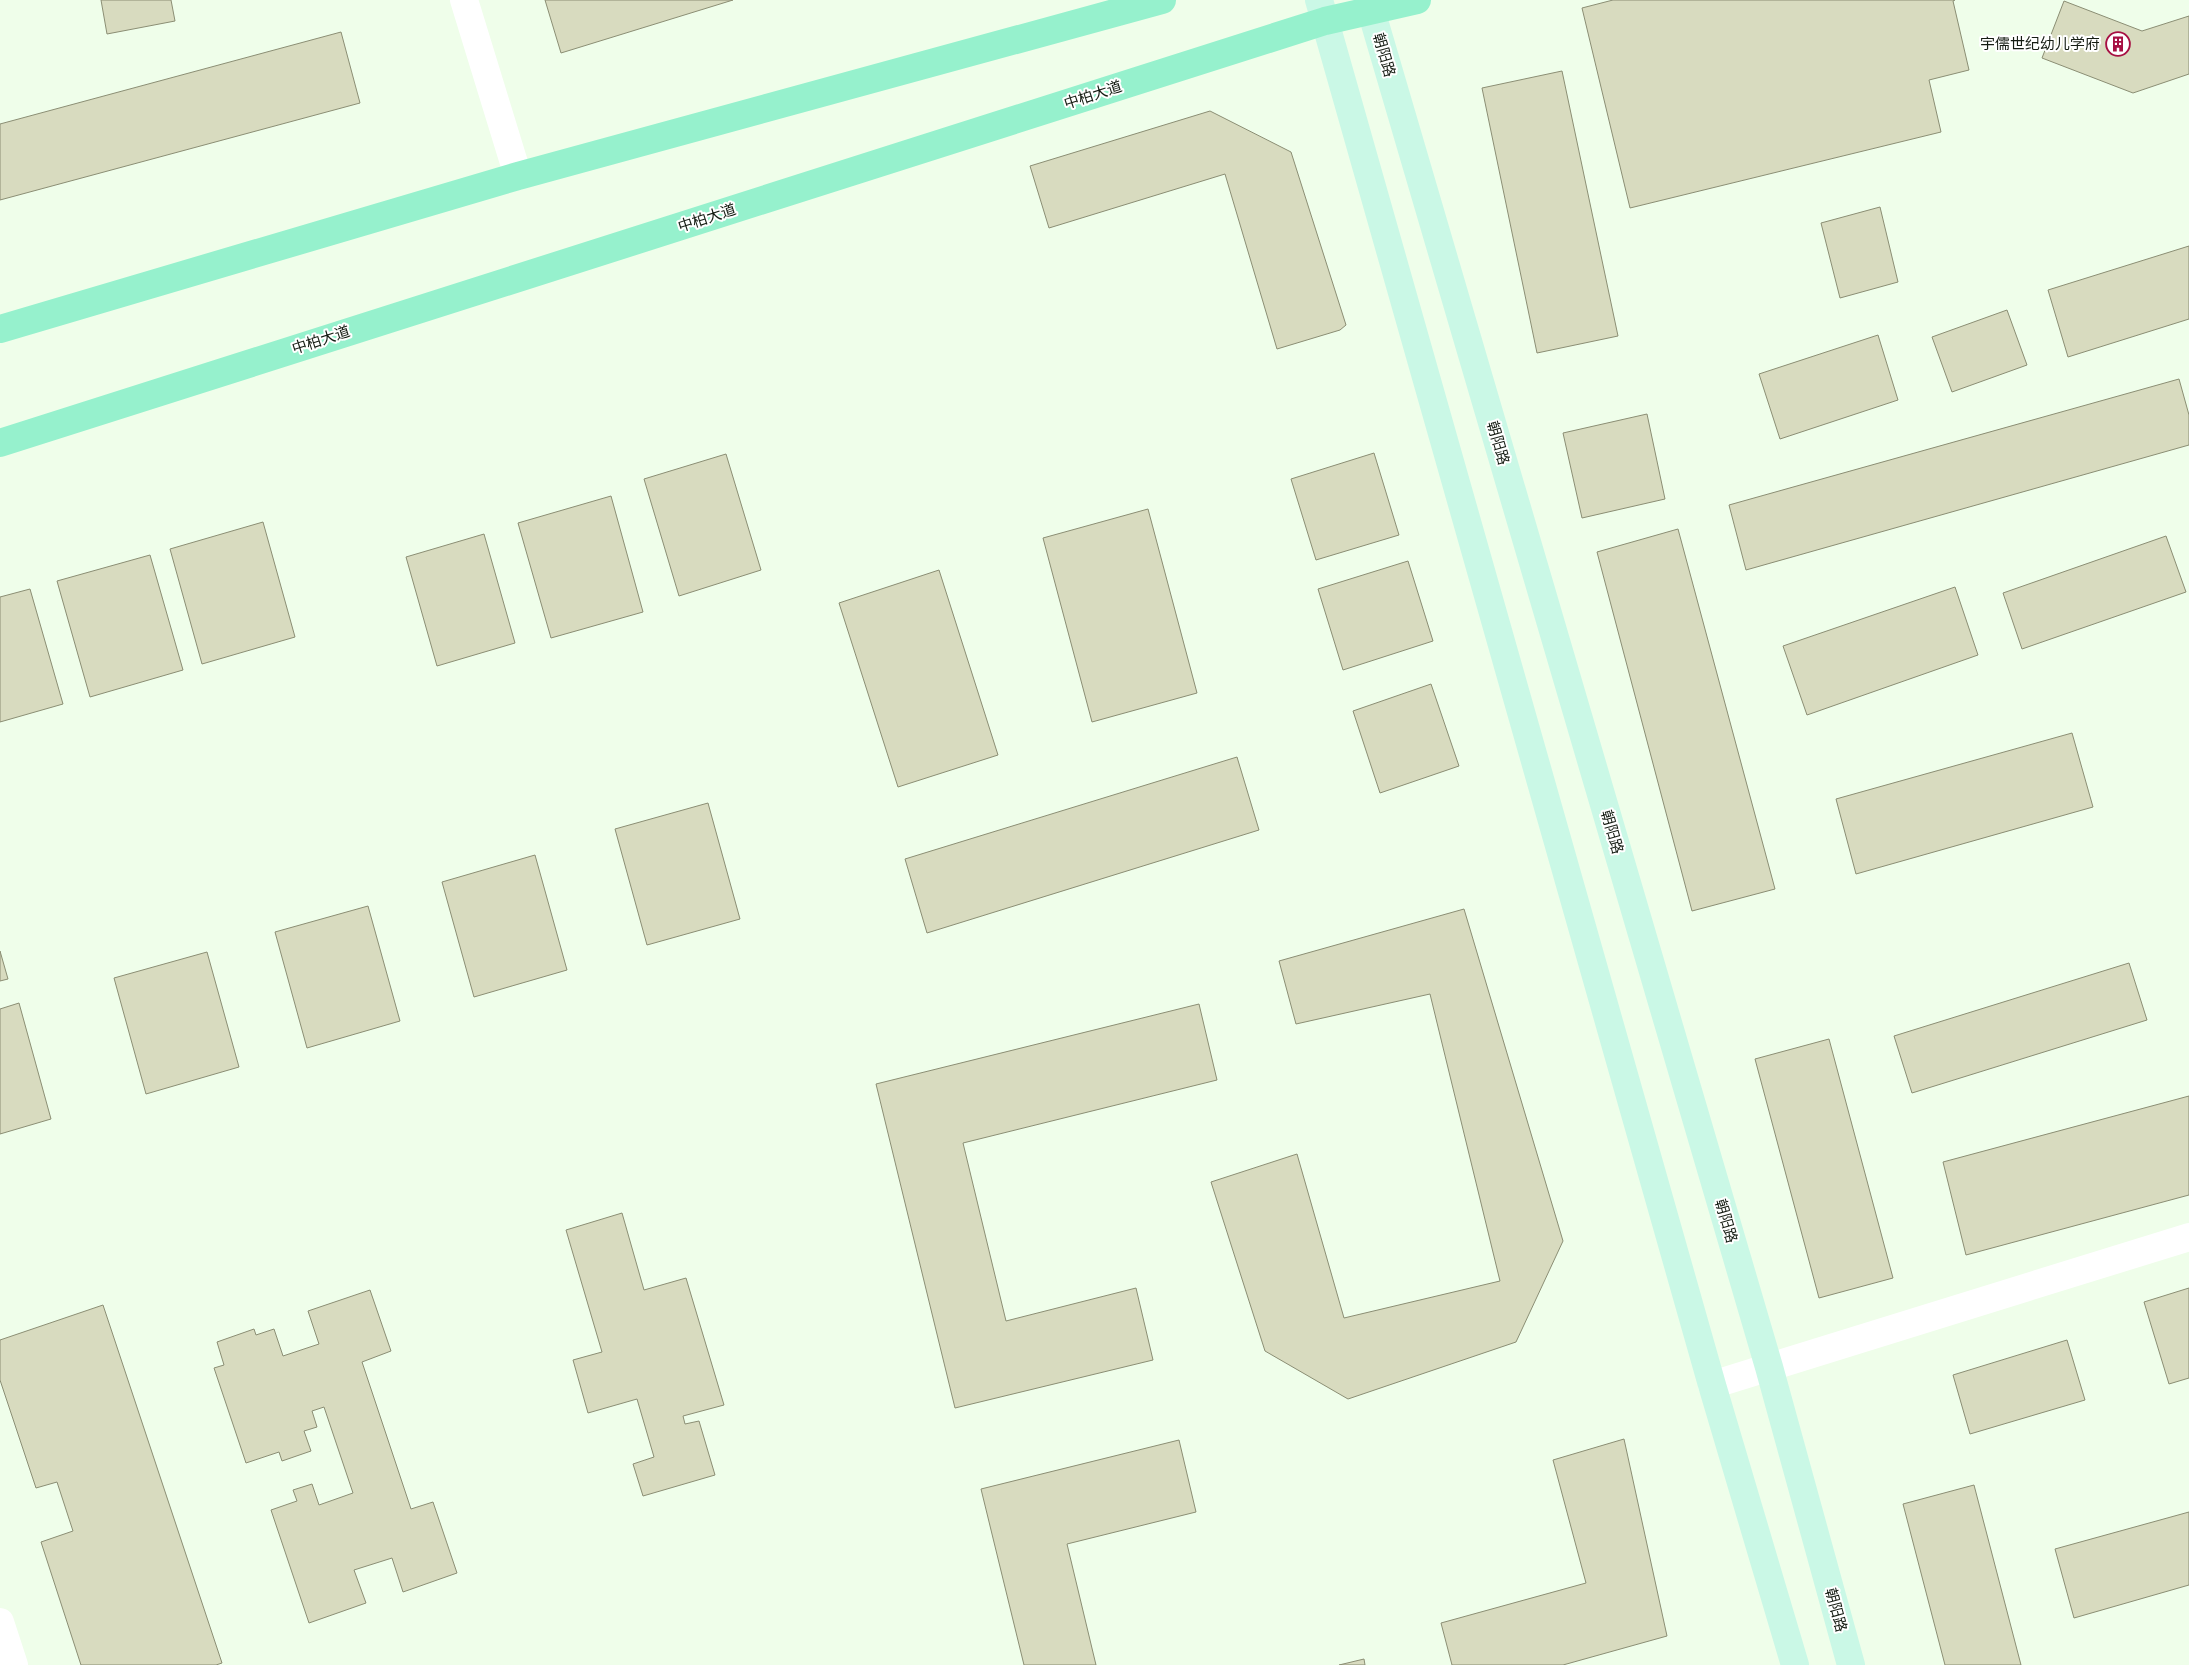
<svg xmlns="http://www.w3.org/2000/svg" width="2189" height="1665" viewBox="0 0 2189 1665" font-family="'Source Sans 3','Noto Sans SC',sans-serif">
<rect width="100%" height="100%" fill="#effeea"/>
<g fill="#d8dbbf" stroke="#8b8e74">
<polygon points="101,0 171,0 175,21 107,34"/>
<polygon points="545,0 733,0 561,53"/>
<polygon points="1613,0 1955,0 1953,1 1969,70 1929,80 1941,132 1630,208 1582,8"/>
<polygon points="2064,1 2142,31 2189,16 2189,74 2133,93 2042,58"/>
<polygon points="341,32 360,103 0,200 0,124"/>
<polygon points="1562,71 1618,336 1537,353 1482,88"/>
<polygon points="1210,111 1291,152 1346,325 1340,330 1277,349 1225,174 1049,228 1030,166"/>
<polygon points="1880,207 1898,282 1840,298 1821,223"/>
<polygon points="2189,246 2189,319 2068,357 2048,290"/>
<polygon points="2007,310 2027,365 1952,392 1932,337"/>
<polygon points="1878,335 1898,400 1780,439 1759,374"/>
<polygon points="2179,379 2189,415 2189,445 1746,570 1729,505"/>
<polygon points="1647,414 1665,499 1582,518 1563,433"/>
<polygon points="1374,453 1399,535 1316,560 1291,479"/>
<polygon points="726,454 761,570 679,596 644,479"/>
<polygon points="611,496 643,612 551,638 518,523"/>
<polygon points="1148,509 1197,693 1092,722 1043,538"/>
<polygon points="263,522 295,637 202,664 170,549"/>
<polygon points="1678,529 1775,889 1692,911 1597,552"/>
<polygon points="484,534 515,643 437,666 406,557"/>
<polygon points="2166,536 2186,592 2022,649 2003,593"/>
<polygon points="150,555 183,670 90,697 57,581"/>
<polygon points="1408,561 1433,641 1343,670 1318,589"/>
<polygon points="939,570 998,755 898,787 839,603"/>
<polygon points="1955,587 1978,655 1807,715 1783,646"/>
<polygon points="30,589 63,704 0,722 0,597"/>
<polygon points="1431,684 1459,766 1380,793 1353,711"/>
<polygon points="2072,733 2093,807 1856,874 1836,799"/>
<polygon points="1237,757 1259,830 927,933 905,859"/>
<polygon points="708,803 740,919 647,945 615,829"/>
<polygon points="535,855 567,970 474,997 442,882"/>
<polygon points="368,906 400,1021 307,1048 275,932"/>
<polygon points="1464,909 1563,1241 1516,1342 1348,1399 1265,1351 1211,1182 1297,1154 1344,1318 1500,1281 1430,994 1296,1024 1279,961"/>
<polygon points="0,951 8,979 0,981"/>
<polygon points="207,952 239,1067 146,1094 114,978"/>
<polygon points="2129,963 2147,1020 1912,1093 1894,1036"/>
<polygon points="19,1003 51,1119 0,1134 0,1009"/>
<polygon points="1199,1004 1217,1080 963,1143 1006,1321 1136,1288 1153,1360 955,1408 876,1084"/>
<polygon points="1829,1039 1893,1278 1819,1298 1755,1059"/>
<polygon points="2189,1096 2189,1195 1966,1255 1943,1162"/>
<polygon points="622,1213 644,1290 686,1278 724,1405 683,1416 685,1424 699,1421 715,1475 643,1496 633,1464 654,1457 637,1399 588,1413 573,1360 602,1352 566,1230"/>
<polygon points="2189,1288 2189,1378 2169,1384 2144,1302"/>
<polygon points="370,1290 391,1351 362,1362 411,1509 433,1502 457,1573 403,1592 392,1558 354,1570 366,1603 309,1623 271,1510 297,1501 293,1490 312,1484 319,1505 353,1493 324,1407 312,1411 317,1427 304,1431 311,1451 282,1461 279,1452 246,1463 214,1368 224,1365 217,1342 254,1329 256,1335 274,1329 283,1356 319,1344 308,1311"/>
<polygon points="103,1305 222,1663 216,1665 81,1665 41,1542 73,1531 57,1482 36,1488 0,1380 0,1340"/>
<polygon points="2067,1340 2085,1400 1970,1434 1953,1375"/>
<polygon points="1624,1439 1667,1636 1563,1665 1452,1665 1441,1623 1586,1583 1553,1460"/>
<polygon points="1179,1440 1196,1512 1067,1544 1096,1665 1024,1665 981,1489"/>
<polygon points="1974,1485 2021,1665 1945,1665 1903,1504"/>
<polygon points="2189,1512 2189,1585 2074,1618 2055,1549"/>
<polygon points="1364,1659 1365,1665 1339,1665"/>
</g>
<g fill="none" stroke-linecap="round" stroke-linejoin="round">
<g stroke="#fff" stroke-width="28">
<polyline points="464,0 518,176"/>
<polyline points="1712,1385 2189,1237"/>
<polyline points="0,1622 14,1665"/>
</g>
<g stroke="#caf8e6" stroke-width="28">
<polyline points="1319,0 1712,1385 1795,1665"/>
<polyline points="1368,0 1769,1367 1851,1665"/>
</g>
<g stroke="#96f1cd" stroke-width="28">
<polyline points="0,329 518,176 1162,0"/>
<polyline points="0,443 1325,21 1417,0"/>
</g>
</g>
<defs>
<g id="building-ring" transform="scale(1.25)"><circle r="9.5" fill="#fff" stroke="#a71043" stroke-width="1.5"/><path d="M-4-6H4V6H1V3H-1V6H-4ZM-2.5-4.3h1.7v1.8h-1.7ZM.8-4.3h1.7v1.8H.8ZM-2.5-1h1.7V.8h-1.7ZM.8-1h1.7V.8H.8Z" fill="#a71043"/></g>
</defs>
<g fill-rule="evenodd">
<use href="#building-ring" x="2118" y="44"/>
</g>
<g text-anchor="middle" stroke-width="4" stroke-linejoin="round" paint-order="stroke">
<g font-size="15" fill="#151c13" stroke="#fff" text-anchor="end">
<text x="2100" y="49">宇儒世纪幼儿学府</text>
</g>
<g font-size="15" fill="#151c13" stroke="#fff">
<text transform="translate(1384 55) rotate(74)" y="5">朝阳路</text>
<text transform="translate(1093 95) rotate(-18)" y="5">中柏大道</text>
<text transform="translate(707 218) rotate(-18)" y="5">中柏大道</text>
<text transform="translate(321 340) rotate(-18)" y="5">中柏大道</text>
<text transform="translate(1498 443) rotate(74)" y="5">朝阳路</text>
<text transform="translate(1612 832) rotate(74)" y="5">朝阳路</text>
<text transform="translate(1726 1221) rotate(74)" y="5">朝阳路</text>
<text transform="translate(1836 1610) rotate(75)" y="5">朝阳路</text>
</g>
</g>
</svg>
